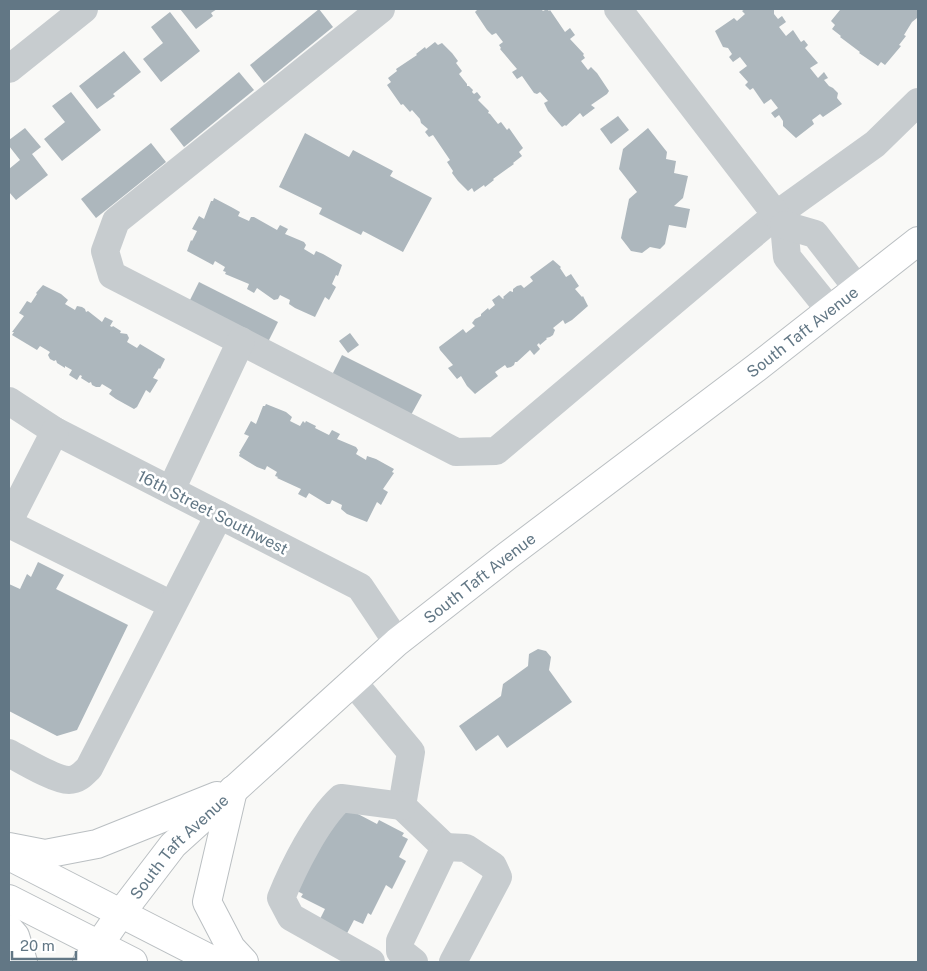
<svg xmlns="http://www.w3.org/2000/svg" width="927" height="971" viewBox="0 0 927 971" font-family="'Public Sans',sans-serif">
<rect width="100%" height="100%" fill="#f9f9f7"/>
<g fill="#adb7bd">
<polygon points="180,9 217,9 211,13 213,16 196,29"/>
<polygon points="319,9 333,27 264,83 250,65"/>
<polygon points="476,9 541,9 543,11 547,9 549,11 550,10 565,32 570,28 575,35 570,39 584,54 583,55 585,58 581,61 588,70 591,67 597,73 609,91 607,94 591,105 595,108 583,117 580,113 566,126 565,125 562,127 548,111 544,103 548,101 540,92 537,94 534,93 522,76 517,79 512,72 517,69 500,49 501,48 499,45 503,42 496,33 492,35 487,30 475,12 477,10"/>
<polygon points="745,9 774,9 774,14 778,19 782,16 786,22 779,27 786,36 793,30 801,42 804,40 808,45 805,48 818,63 810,68 818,78 824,72 828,78 824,80 829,86 833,88 838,93 837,98 842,104 823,117 820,114 812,120 814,124 796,138 783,126 783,121 779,115 775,118 771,113 778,108 771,99 764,104 753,88 750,90 745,85 748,82 739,72 747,66 740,57 733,62 729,57 732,54 728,48 723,47 715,31 734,18 737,21 745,14 742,11"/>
<polygon points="838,9 918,9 918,14 917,18 912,22 904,35 906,36 899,45 901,46 885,65 881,62 878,66 859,53 860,52 840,37 841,36 832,29 835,25 831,21 840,10"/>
<polygon points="170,12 200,51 161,82 143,59 163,43 151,27"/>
<polygon points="435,42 438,45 442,43 452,53 458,61 456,63 462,71 459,74 467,84 467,86 469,86 473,90 472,92 474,94 477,92 481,97 478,100 489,111 488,113 490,114 498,124 501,122 507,130 509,128 523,148 519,152 522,156 513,163 514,164 493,179 494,180 485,187 484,185 474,192 472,188 468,191 458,181 452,173 453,171 447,162 450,160 433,135 429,137 425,132 428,129 421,123 420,119 412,110 410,112 403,104 401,105 387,85 391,82 388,78 397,71 396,69 417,55 416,54 425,47 426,49"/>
<polygon points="124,51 141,72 113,94 115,96 97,109 79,86"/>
<polygon points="239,72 254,90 184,147 170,129"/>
<polygon points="71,92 101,130 62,161 44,139 65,122 52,106"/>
<polygon points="618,116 629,130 611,144 600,129"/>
<polygon points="25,128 41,147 32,154 48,175 16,200 9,192 9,169 20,160 9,146 9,140"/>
<polygon points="648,128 667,152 666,159 676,161 674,173 688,176 683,198 674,206 690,209 686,228 669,225 665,244 660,249 650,247 642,253 631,251 621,238 629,199 637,192 619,169 623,149"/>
<polygon points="305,133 349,157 353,150 393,171 390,176 432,198 403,252 363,231 361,235 319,214 322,208 279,187"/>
<polygon points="151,143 166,162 96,218 81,199"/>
<polygon points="214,198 233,208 240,212 238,216 249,221 251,217 254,217 277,230 280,225 288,229 285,234 304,242 306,245 304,249 314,255 316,251 323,254 342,265 338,276 336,275 332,284 336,287 329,300 325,297 315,317 295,308 289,304 290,300 280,295 278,299 274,300 257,288 254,293 247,289 249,284 225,274 226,272 223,271 225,267 215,261 213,265 187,251 191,240 192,241 197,231 192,229 199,216 204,219 211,201 213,201"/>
<polygon points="553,260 561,267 560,268 566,277 571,274 579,286 575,289 582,297 583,296 588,306 572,320 565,324 563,320 553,328 555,330 553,335 550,337 546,338 547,339 540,345 539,343 537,345 540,349 534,355 530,350 517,362 515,362 514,365 511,367 507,368 505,365 495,372 498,376 475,394 467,386 461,376 457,379 448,368 453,365 440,350 439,347 463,329 466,333 475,326 472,323 475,319 481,316 481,314 488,308 489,310 495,305 492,300 499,295 503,299 504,298 503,297 510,291 513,292 513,289 517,286 521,285 524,288 533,281 530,277"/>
<polygon points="199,282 278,322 268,342 189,302"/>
<polygon points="43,285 61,294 68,300 65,304 75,310 77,306 82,307 85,309 86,312 88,311 102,322 105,317 113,321 110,326 112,327 113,326 121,331 120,333 127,334 129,338 127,342 137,348 140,344 165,359 160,369 159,368 153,378 158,380 150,393 146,390 137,407 134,409 116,399 109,394 112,390 102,384 100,387 96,387 92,385 91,382 89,383 81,378 82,376 80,375 77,380 69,375 72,370 65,366 65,368 57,363 56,360 54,361 50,359 48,355 50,352 40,346 37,350 12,335 14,332 12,332 24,316 19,313 27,301 31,303 37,294 36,293"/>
<polygon points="350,333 359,345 348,353 339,341"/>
<polygon points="342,355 422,395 411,415 332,375"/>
<polygon points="266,404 286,412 292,417 290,421 300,426 303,421 305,423 306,421 316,426 315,428 329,435 332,430 340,434 337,439 356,447 358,450 356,454 366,460 367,456 376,459 394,469 392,472 394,473 383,489 388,492 381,505 377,502 367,522 347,514 341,509 342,505 332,500 330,504 327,504 309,493 306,498 298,494 301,489 277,478 278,477 275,476 277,472 267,466 265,470 257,467 239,456 240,453 239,453 249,436 244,434 251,421 256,424 263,406 265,406"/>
<polygon points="38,562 64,575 56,589 128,625 77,730 57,736 9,711 9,584 20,589 27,574 31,577"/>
<polygon points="538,649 546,651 551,657 549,670 572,702 507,748 498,735 476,751 459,726 501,696 503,684 528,666 529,654"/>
<polygon points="337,803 377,824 379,820 404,833 402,836 408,839 399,857 406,861 392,889 386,885 371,915 368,913 363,924 354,920 343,941 316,927 325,909 301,897 303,894 291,888"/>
</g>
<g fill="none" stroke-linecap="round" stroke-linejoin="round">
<g stroke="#babfc2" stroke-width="30">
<g id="major">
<polyline points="233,790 207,902 231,948 244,962"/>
<polyline points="9,847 45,854 97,844 217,796"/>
<polyline points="11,857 216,962"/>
<polyline points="9,899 133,962"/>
<polyline points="9,929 15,936 23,962"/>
<path id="s1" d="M 87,962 L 121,913 L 173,845 L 397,642 L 507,556 L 756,368 L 918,241"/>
</g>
</g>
<g stroke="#c7cccf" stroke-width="28">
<polyline points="381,9 116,221 105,251 112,275 456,452 496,451 776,215 875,144 918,102"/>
<polyline points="618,9 784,225 787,257 829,309"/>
<polyline points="9,69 84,9"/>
<polyline points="784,225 815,234 857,288"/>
<polyline points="9,401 55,431 360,587 397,642"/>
<polyline points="171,490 241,341"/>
<polyline points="9,521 55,431"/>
<polyline points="9,524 172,605"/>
<polyline points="353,682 411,752 402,806 445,847"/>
<path d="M 9,753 C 22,760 55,780 69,780 C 78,780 83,774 89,768 L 219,515"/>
<path d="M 371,962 L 291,917 L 281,898 C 293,868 317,820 341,798 L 402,806"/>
<polyline points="414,962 400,951 400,941 445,847 466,848 493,866 498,877 453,962"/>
</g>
<use href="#major" stroke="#fff" stroke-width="28"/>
</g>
<g text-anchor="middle" stroke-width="5" stroke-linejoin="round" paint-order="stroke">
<g font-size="16" fill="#627785" stroke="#fff">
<text dy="6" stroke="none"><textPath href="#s1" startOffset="958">South Taft Avenue</textPath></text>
<text transform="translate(213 512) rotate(27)" y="6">16th Street Southwest</text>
<text dy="6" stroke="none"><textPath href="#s1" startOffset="552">South Taft Avenue</textPath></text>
<text dy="6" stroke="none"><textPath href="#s1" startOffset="148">South Taft Avenue</textPath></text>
</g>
</g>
<rect width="927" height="971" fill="none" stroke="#627785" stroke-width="20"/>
<path d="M12 951v8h64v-8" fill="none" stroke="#627785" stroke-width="2.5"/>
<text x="20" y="951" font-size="15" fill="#627785" stroke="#ffffff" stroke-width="4" paint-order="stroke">20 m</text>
</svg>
